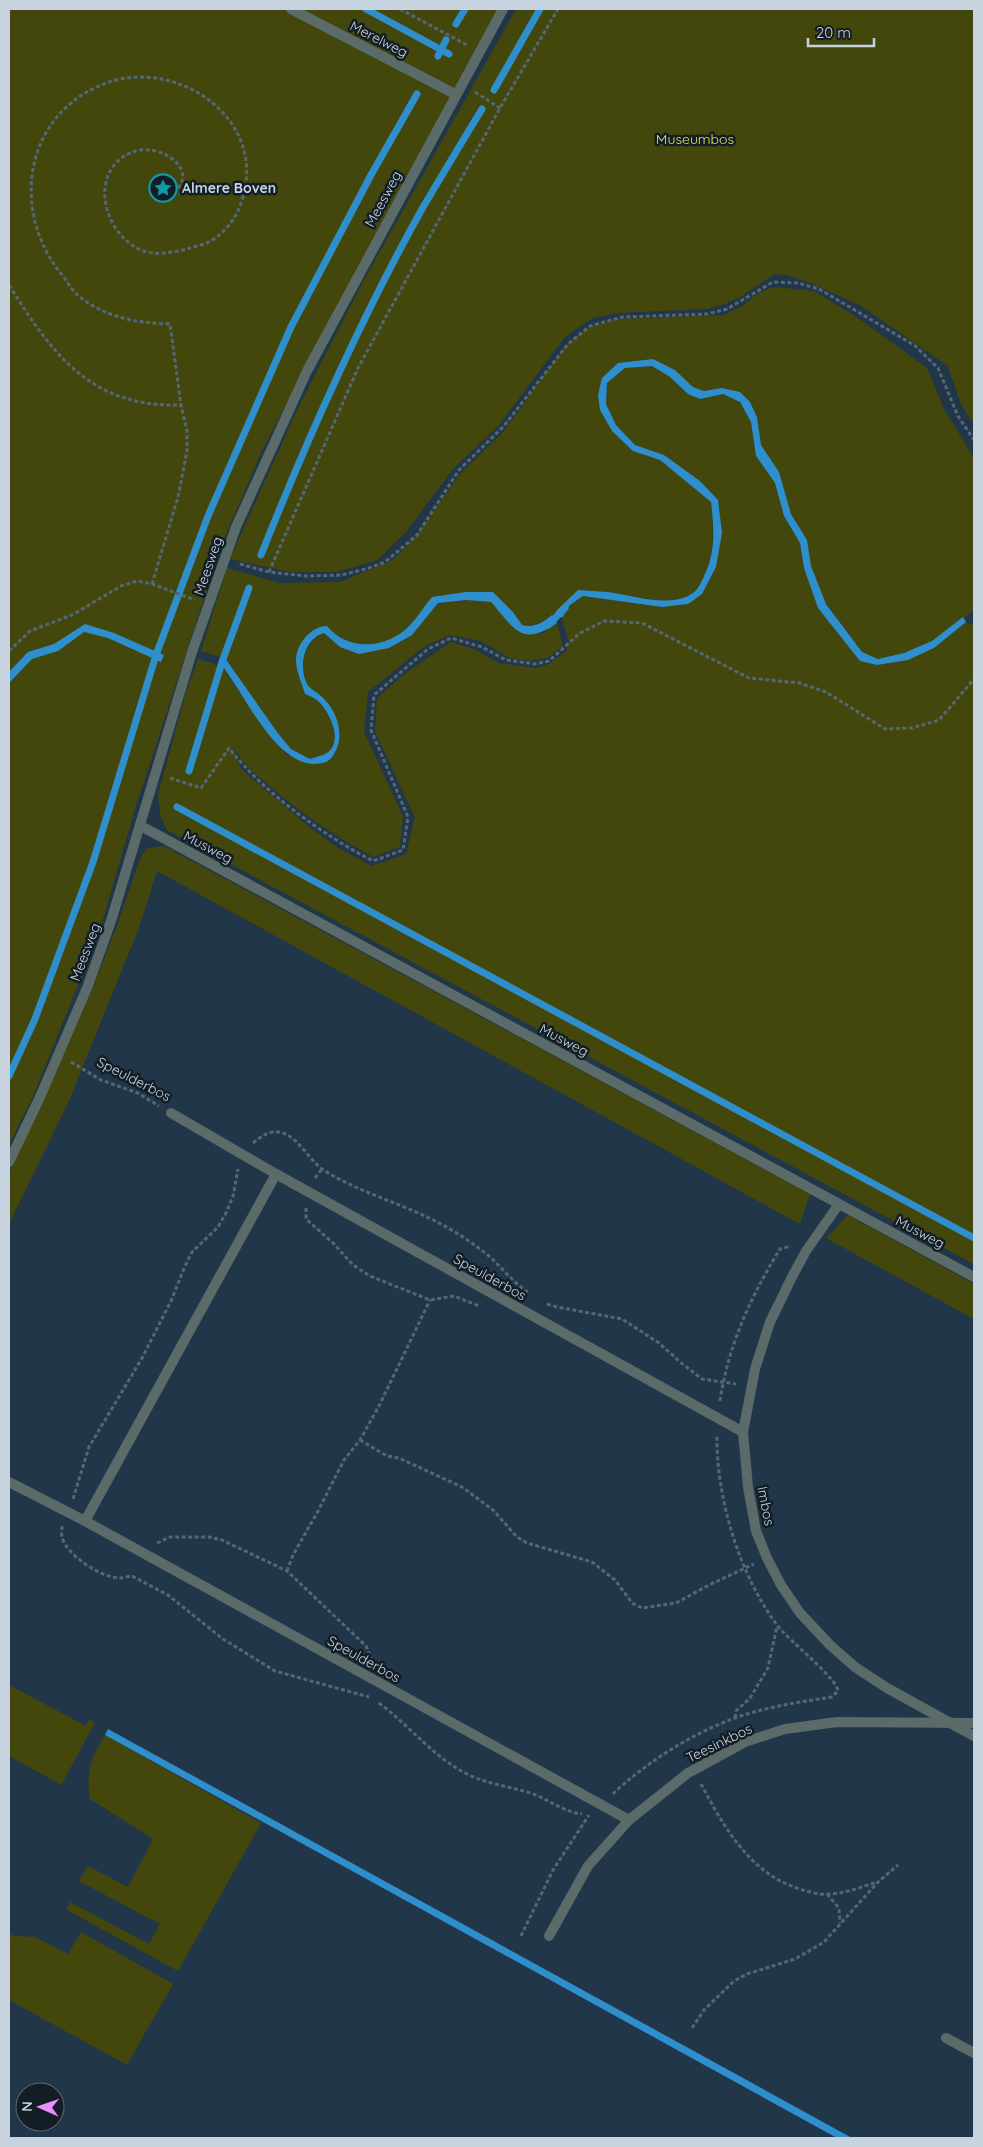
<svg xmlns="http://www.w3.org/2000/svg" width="983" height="2147" viewBox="0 0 983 2147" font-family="Quicksand,sans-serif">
<rect width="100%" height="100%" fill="#213649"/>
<g fill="#43470c">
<polygon points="9,9 499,9 263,448 210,572 209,583 135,809 99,933 34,1094 9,1145"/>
<polygon points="516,9 974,9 974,424 962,407 948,366 861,306 813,284 787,275 775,274 740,297 725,304 707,309 616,313 591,319 565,337 500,424 453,469 406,532 377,560 337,572 290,572 230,559 296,412 364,280"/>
<path d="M 774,287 L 814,291 L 855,316 L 927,368 L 944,409 L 974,458 L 974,610 L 932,641 L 904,653 L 878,659 L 862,652 L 825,602 L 811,566 L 807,540 L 791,514 L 779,472 L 761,445 L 757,417 L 750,402 L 722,388 L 704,391 L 693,387 L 675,370 L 653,359 L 618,363 L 602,378 L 600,410 L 633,451 L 660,460 L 711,502 C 713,528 716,552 704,576 C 700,585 697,592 688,596 C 666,607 631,595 608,592 C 598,591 588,591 578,590 C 562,605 544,631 521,625 L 513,612 L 493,592 L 465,592 L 432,597 C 424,606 418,617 410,625 C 388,649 348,652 327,626 C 314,626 308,635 301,645 L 305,694 C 310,696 315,698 319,702 C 330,713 345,743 325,754 C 321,756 315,757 310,759 L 291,749 L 277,732 L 225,658 L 201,651 L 227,568 L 280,583 L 340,582 L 393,560 L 416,536 L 460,474 L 504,431 L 565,346 L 588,328 L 615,319 L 724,315 L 742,306 L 758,293 Z"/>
<path d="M 652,366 L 670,377 L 688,394 L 700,399 L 723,394 L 740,402 L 751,422 L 756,456 L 775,483 L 784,516 L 800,543 L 804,568 L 860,661 L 877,665 L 934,648 L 966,622 L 970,625 L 974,623 L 974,1264 L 167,830 L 160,815 L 158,795 L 185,696 L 198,659 L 222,666 L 270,736 L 287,755 L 327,762 L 340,735 C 335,723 330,709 323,699 C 320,693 312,692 308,686 C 295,670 306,639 324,633 L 340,646 L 389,648 L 412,635 L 438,603 L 466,600 L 491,602 L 518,632 L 543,633 L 557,623 L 563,646 L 547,658 L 530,661 L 509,658 L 481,641 L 450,635 L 425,646 L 368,692 L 364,732 L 403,816 L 400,847 L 373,857 C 327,832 286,802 247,766 C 242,761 238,754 233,748 L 241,769 L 312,829 L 338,848 L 372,866 L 406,854 L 415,818 L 375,731 L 377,698 L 403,675 L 451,642 L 476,650 L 499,663 L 536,668 L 549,664 L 566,651 L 569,643 L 562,618 L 570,605 L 583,596 L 662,607 L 688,604 L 716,567 L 718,500 L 700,481 L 664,455 L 635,445 L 616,425 L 606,404 L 607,383 L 625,368 Z"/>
<polygon points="164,846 810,1194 800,1224 157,871 139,928 68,1103 9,1224 9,1174 91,992 117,926 141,856 148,848"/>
<polygon points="848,1215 974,1284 974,1319 826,1238"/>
<polygon points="9,1685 86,1726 89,1719 95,1723 61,1785 9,1756"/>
<path d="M 105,1735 L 261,1823 L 178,1971 L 67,1910 L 70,1902 L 149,1944 L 160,1924 L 79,1881 L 88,1866 L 128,1887 L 153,1839 L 90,1799 C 86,1770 90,1760 105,1735 Z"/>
<polygon points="81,1932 173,1984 127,2065 9,2000 9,1933 14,1936 35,1937 68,1954"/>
</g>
<g fill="#2f8fcd">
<path d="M 653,359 L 675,370 L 693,387 L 704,391 L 722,388 L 740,392 L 750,402 L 757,417 L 761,445 L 779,472 L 791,514 L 807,540 L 811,566 L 826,604 L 862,652 L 878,659 L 904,653 L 932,641 L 963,617 L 966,622 L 934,648 L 908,660 L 877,665 L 860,661 L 818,608 L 804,568 L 800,543 L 784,516 L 775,483 L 756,456 L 751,422 L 740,402 L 723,394 L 700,399 L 688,394 L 670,377 L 652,366 L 625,368 L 607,383 L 606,404 L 616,425 L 635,445 L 664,455 L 700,481 L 718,500 L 722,533 L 716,567 L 702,594 L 688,604 L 662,607 L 583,596 L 570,605 L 562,618 L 556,611 L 578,590 C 588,591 598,591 608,592 C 631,595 666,607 688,596 C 697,592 700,585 704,576 C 716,552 714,528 711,502 L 660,460 L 633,451 L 612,431 L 600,410 L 598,395 L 602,378 L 618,363 Z"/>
<path d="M 465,592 L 493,592 L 513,612 L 522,625 C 535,628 542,623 552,615 L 557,623 C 521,648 514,628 491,602 L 466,600 L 438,603 L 412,635 L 389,648 L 359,654 L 340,647 L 324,633 C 304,639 298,666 307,684 C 310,689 317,692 321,696 C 335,708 344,730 337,748 C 335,753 331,760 326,762 C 285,776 253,711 234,683 C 230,677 226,670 221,665 L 223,657 L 225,658 L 277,732 L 291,749 L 310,759 C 315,757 321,756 325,754 C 345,743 330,713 319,702 C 315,698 310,696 305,694 C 302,684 297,673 296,662 C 295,646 310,626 327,626 C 348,652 388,649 410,625 C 418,617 424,606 432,597 Z"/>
<polygon points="85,624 114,633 164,655 161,662 108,638 84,632 58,651 32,659 9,683 9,672 28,652 54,644"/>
<polygon points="108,1729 852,2138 837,2138 105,1735"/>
</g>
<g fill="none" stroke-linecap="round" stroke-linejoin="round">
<g stroke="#2f8fcd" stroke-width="7">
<polyline points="366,9 449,54"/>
<polyline points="456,24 465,9"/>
<polyline points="438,56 446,40"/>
<polyline points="494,90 540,9"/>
<path d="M 261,555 C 308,437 360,320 422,209 C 442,175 462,142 482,109"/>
<polyline points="548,625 565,608"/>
<polyline points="189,771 222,662 249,588"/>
<polyline points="177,807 974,1238"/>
<polyline points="9,1076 35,1019 93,862 156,655 208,516 291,327 371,175 417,94"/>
</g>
<g stroke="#546777" stroke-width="3" stroke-dasharray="4 2.5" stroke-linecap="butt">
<polyline points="400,9 467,45"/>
<polyline points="475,92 500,108"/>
<path d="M 9,285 C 52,354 91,408 181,405"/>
<polyline points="240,564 269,572 306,576 341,575 366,569 385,562 417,535 459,470 503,427 568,344 590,326 622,317 707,314 727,309 773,282 798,283 819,289 914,345 938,368 958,416 974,440"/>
<polyline points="269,572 358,368 500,108 558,9"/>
<path d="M 152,584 L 178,497 L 187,451 L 187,431 L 181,405 L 170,324 C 137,323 107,318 80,297 C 73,292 68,283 63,276 C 11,215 22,118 101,85 C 174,54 269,118 242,200 C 237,218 225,233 209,242 C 202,245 194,247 187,249 C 174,252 160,255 147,252 C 106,241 85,174 130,153 C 158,140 199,169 176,190 L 169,192 L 163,188"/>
<polyline points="9,651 30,631 72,615 121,586 137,581 152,584 195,600"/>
<path d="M 170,778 L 201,788 L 229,748 C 264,793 323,835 373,861 L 403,850 L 408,817 L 371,730 L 374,695 L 428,649 L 451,638 L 482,647 L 506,660 L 535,664 L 549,661 L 580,633 L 604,621 L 642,623 L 749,678 L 799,683 L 826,692 L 885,729 L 912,728 L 939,720 L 974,679"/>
<polyline points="71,1062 101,1080 138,1093 159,1106"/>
<path d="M 253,1143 C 262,1136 271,1129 283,1133 C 300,1139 310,1162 325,1171 C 362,1194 405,1204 443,1225 C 459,1234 476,1245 490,1257 C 503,1269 514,1283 529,1293"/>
<polyline points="315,1178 322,1169"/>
<polyline points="306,1208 306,1219 334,1244 353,1265 370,1276 430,1300 454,1296 479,1306"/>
<polyline points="547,1304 557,1307 622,1319 659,1343 680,1362 702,1379 736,1384"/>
<path d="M 720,1401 C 728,1346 751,1296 780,1249 L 791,1246"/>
<polyline points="360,1440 387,1456 399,1458 462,1487 493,1510 517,1537 527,1543 592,1562 615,1580 632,1603 642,1608 676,1603 709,1585 754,1564"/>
<polyline points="73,1499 89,1447 142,1358 171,1301 185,1266 192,1252 218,1227 226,1213 233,1196 238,1169"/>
<path d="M 62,1526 C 62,1529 61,1534 62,1537 C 66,1555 103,1579 121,1578 C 124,1578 129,1576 132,1576 L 168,1595 L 223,1639 L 275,1671 L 369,1697"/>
<polyline points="157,1543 170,1537 209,1537 222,1540 287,1571 366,1646 372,1661"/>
<polyline points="287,1571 293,1555 317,1513 344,1460 360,1440 380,1404 430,1300"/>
<path d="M 379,1703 C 410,1726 434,1758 469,1775 C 491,1785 514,1787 536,1795 C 552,1802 565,1812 582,1814"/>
<polyline points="735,1718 736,1711 750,1698 768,1668 777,1626"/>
<path d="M 701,1784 C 724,1827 750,1874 800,1889 C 809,1892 819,1895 830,1894 C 846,1893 862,1887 877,1882"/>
<path d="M 613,1794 C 645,1763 693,1733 735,1718 C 766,1707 799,1702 832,1697 L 838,1691 C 837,1678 787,1639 777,1625 C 739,1574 716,1497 717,1435"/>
<polyline points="827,1894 839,1908 840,1923"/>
<polyline points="521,1936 553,1870 589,1815"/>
<polyline points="692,2028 704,2010 734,1981 747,1974 795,1959 824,1942 878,1882 898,1865"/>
</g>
<g stroke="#5b6b69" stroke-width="10">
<polyline points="291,9 455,94"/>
<polyline points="141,826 974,1277"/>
<polyline points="171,1113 276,1174"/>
<polyline points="9,1162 40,1097 87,988 111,921 192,652 236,527 307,371 503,9"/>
<polyline points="839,1204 806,1251 792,1277 770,1322 755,1369 743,1432 748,1487 756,1531 767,1558 781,1585 800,1613 830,1645 855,1667 887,1688 974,1736"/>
<polyline points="9,1482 85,1521"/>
<polyline points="629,1820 85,1521 276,1174 743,1432"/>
<polyline points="549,1936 588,1866 629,1820 688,1773 745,1742 785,1729 837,1722 974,1723"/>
<polyline points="946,2038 974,2053"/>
</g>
</g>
<defs>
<g id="sight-ring" transform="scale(1.4375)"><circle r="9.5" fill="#131d25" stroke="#0f9aa8" stroke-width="1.5"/><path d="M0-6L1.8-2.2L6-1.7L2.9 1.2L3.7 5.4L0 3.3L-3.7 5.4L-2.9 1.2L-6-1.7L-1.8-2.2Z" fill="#0f9aa8"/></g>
</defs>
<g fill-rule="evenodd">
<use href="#sight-ring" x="163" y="188"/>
</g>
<g text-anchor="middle" stroke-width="5" stroke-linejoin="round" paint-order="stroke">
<g font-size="14" fill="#c7d3df" stroke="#131d25">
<text transform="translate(379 39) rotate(27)" y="5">Merelweg</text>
<text transform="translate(383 199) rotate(-62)" y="5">Meesweg</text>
<text transform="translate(208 566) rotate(-71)" y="5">Meesweg</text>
<text transform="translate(208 847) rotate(28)" y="5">Musweg</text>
<text transform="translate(85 952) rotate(-69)" y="5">Meesweg</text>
<text transform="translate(564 1040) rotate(28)" y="5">Musweg</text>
<text transform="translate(134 1079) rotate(27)" y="5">Speulderbos</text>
<text transform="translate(920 1232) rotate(28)" y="5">Musweg</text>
<text transform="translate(490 1277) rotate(29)" y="5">Speulderbos</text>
<text transform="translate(766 1506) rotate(79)" y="5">Imbos</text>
<text transform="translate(364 1659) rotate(29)" y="5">Speulderbos</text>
<text transform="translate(719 1743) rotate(-26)" y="5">Teesinkbos</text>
</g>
<g font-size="14" fill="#dce760" stroke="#131d25">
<text x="695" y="144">Museumbos</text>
</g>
<g font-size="14" font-weight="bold" fill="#c7d3df" stroke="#131d25" text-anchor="start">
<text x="182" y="193">Almere Boven</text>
</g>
</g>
<rect width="983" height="2147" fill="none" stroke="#c7d3df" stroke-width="20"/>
<g transform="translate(40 2107) rotate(272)"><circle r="24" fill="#131d25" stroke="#5b666f"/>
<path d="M0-4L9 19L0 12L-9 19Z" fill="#eb8dfc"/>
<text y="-8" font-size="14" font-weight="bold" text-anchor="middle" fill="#c7d3df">N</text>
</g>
<path d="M808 38v8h66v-8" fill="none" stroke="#c7d3df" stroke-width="2.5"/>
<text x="816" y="38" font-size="15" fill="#c7d3df" stroke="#131d25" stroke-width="4" paint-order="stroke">20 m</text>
</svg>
